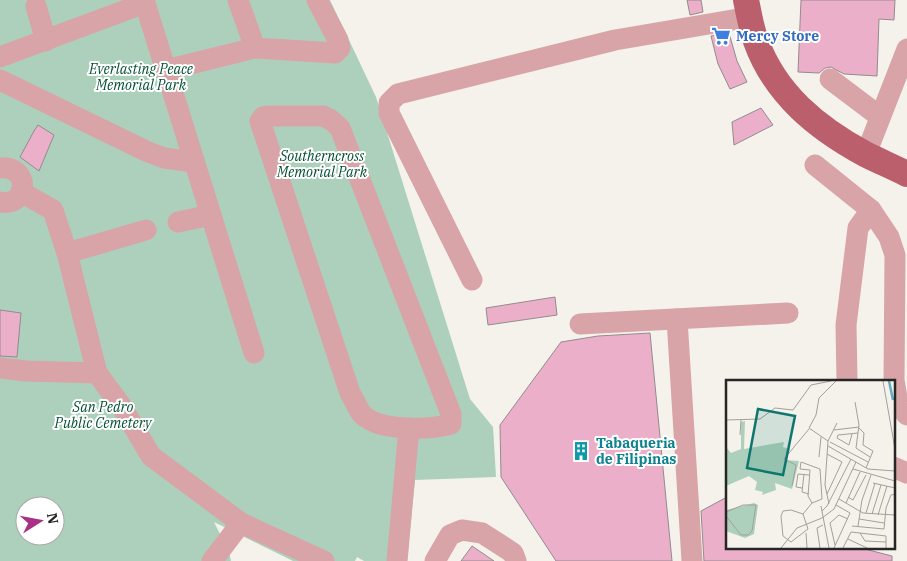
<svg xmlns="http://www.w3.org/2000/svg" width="907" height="561" viewBox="0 0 907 561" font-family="'IBM Plex Serif',serif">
<rect width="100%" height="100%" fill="#f4f2eb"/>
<path fill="#add0bc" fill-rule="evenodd" d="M 0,0 L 330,0 L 376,97 L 470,399 L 493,427 L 496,477 L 415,480 L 407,561 L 364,561 L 357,557 L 355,561 L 293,561 L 214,522 L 229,552 L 231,561 L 0,561 ZM 25,506 L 55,506 L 55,536 L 25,536 Z"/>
<g fill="#ebafca" stroke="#938b8e">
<polygon points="687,0 701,0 703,12 690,15"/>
<polygon points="801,0 895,0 894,20 879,19 877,76 844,74 831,67 825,68 819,73 798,72"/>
<polygon points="729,33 737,61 747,82 730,89 718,64 711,36"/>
<polygon points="761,108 773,125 734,145 732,122"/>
<polygon points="38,125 54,135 39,171 20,157 34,131"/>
<polygon points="555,297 557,315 488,325 486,308"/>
<polygon points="0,310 21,313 17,357 0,356"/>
<polygon points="650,333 672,561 556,561 501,477 500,425 561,342 598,336"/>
<polygon points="727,497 727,547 857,547 892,556 892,561 704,561 701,511"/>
<polygon points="472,546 494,561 461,561"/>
</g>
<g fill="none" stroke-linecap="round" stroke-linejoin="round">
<g stroke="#d8a4a8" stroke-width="21">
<polyline points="144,0 254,353"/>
<polyline points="238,0 255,48 335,53 340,48 338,40 317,0"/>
<polyline points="36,6 46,41"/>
<polyline points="0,57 145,3"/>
<polyline points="166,70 255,48"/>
<polyline points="830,79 879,116"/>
<polyline points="0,80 146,151 164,158 194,162"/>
<path d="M 267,116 L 323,116 L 331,120 L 340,128 L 451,414 L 451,424 C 429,430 377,432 361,413 C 357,407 354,399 350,393 L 260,121 L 263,117 Z"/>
<polyline points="866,154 907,49"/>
<polyline points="815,165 871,210 889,237 895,255 894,380 898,404 907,415"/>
<path d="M 0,168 C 31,165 29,208 0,202"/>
<polyline points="21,192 53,210 67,253 97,373 122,407 151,456 241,523"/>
<polyline points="178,222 211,215"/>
<polyline points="67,253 146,230"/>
<polyline points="472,280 389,113 389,103 398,94 615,40 750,17"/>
<polyline points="677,319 692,561"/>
<polyline points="580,324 788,313"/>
<polyline points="0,368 26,371 97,373"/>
<polyline points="847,381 846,325 858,228 871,210"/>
<polyline points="893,467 907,473"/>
<polyline points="212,561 241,523 324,561"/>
<polyline points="397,561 409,428"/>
<polyline points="435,561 450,535 462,530 482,533 513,553 516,561"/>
</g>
<path stroke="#ba5f6b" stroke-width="26" d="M 746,0 C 749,14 751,28 756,41 C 775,94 817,128 865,154 C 879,161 893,167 907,174"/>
</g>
<defs>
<g id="supermarket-bare" transform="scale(1.5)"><path d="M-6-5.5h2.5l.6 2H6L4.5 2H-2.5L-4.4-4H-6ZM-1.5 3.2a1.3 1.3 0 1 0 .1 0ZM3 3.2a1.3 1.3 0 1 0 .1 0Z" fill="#3f7fe0" stroke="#fff" stroke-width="2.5" paint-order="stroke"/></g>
<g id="building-bare" transform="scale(1.5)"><path d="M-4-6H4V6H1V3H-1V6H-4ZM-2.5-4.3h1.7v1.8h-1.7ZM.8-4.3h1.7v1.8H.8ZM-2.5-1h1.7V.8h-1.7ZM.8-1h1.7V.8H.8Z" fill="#0f9aa8" stroke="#fff" stroke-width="2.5" paint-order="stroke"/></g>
</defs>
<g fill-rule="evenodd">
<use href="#supermarket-bare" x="721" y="36"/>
<use href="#building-bare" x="581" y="451"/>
</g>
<g text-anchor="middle" stroke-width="4" stroke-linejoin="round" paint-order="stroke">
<g font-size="14" font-weight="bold" fill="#366cbe" stroke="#fff" text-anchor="start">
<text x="736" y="41">Mercy Store</text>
</g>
<g font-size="14" font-style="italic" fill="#045032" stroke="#fff">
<text x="141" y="74">Everlasting Peace<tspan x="141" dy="16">Memorial Park</tspan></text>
<text x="322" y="161">Southerncross<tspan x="322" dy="16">Memorial Park</tspan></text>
<text x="103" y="412">San Pedro<tspan x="103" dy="16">Public Cemetery</tspan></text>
</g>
<g font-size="14" font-weight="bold" fill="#0d838f" stroke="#fff" text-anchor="start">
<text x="596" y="448">Tabaqueria<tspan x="596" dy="16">de Filipinas</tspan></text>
</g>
</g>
<g transform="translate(726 380)">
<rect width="169" height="169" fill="#f4f2eb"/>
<path d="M 19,41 L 18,69 L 58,62 L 57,67 L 64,69 L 59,80 L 73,81 L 66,109 L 49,103 L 50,110 L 36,115 L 37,112 L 29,110 L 31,102 L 23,96 L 0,106 L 0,67 L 5,73 L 15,69 L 15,42 ZM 28,123 L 32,125 L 28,154 L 19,158 L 0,151 L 0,130 Z" fill="#add0bc"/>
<path fill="none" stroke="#65acc0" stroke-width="2.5" d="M 163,1 L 167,20"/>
<path fill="none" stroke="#a2a09b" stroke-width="1" d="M 157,1 L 169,69M 129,22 L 133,45 L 130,68 L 144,77M 0,40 L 34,39 L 49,28 L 67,30 L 85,5 L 105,1M 133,48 L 138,53 L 137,65 L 147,71 L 140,88M 108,50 L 133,47M 126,54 L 123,65 L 111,58 L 112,55 L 132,53M 14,55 L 15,40M 102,61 L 83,48 L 90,35 L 93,18 L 110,1M 104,62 L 142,82M 102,66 L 142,89 L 169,91M 101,74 L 116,82 L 101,114M 93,77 L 95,57M 127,89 L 169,101M 78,94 L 76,112 L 83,114M 147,103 L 169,108M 66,106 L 70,85 L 58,79 L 83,49M 76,108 L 70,107 L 72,94 L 83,95M 122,117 L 127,120 L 140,95M 113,119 L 137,133 L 169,135M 120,123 L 134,92M 103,124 L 99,105 L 102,61 L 111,43M 95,126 L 103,168M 65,130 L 77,134 L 82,149 L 65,162 L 57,156 L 55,136 L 57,131 ZM 96,131 L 101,126 L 125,79M 0,132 L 17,125 L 30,125 L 26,151 L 22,155 L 15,155 L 0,136M 140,133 L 149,103M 77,134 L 86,123 L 82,116 L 84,90 L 74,89 L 75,82 L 94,89 L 96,119 L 86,123M 146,134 L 155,105M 152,135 L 161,106M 133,139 L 158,143M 126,146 L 158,149 L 160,128 L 165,115 L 169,114M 132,146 L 136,120 L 145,95M 80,153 L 81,168M 134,153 L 139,161 L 160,162M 122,159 L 141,168M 109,165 L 104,143 L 113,135 L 122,139M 55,168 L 71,148 L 96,138 L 108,129 L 130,82M 94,168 L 91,148 L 97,145M 108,168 L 124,133 L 110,125M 117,168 L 125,152 L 160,156 L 160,168"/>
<path fill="#0f766e" fill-opacity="0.15" stroke="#0f766e" stroke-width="2.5" d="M 32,29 L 69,36 L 57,95 L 21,88 Z"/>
<rect width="169" height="169" fill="none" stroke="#272624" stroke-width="2.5"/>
</g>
<g transform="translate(40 521) rotate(79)"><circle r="24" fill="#ffffff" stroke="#a9a8a7"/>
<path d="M0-4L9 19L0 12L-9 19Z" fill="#a83086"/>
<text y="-8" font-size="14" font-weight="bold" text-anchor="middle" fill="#272624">N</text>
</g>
</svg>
